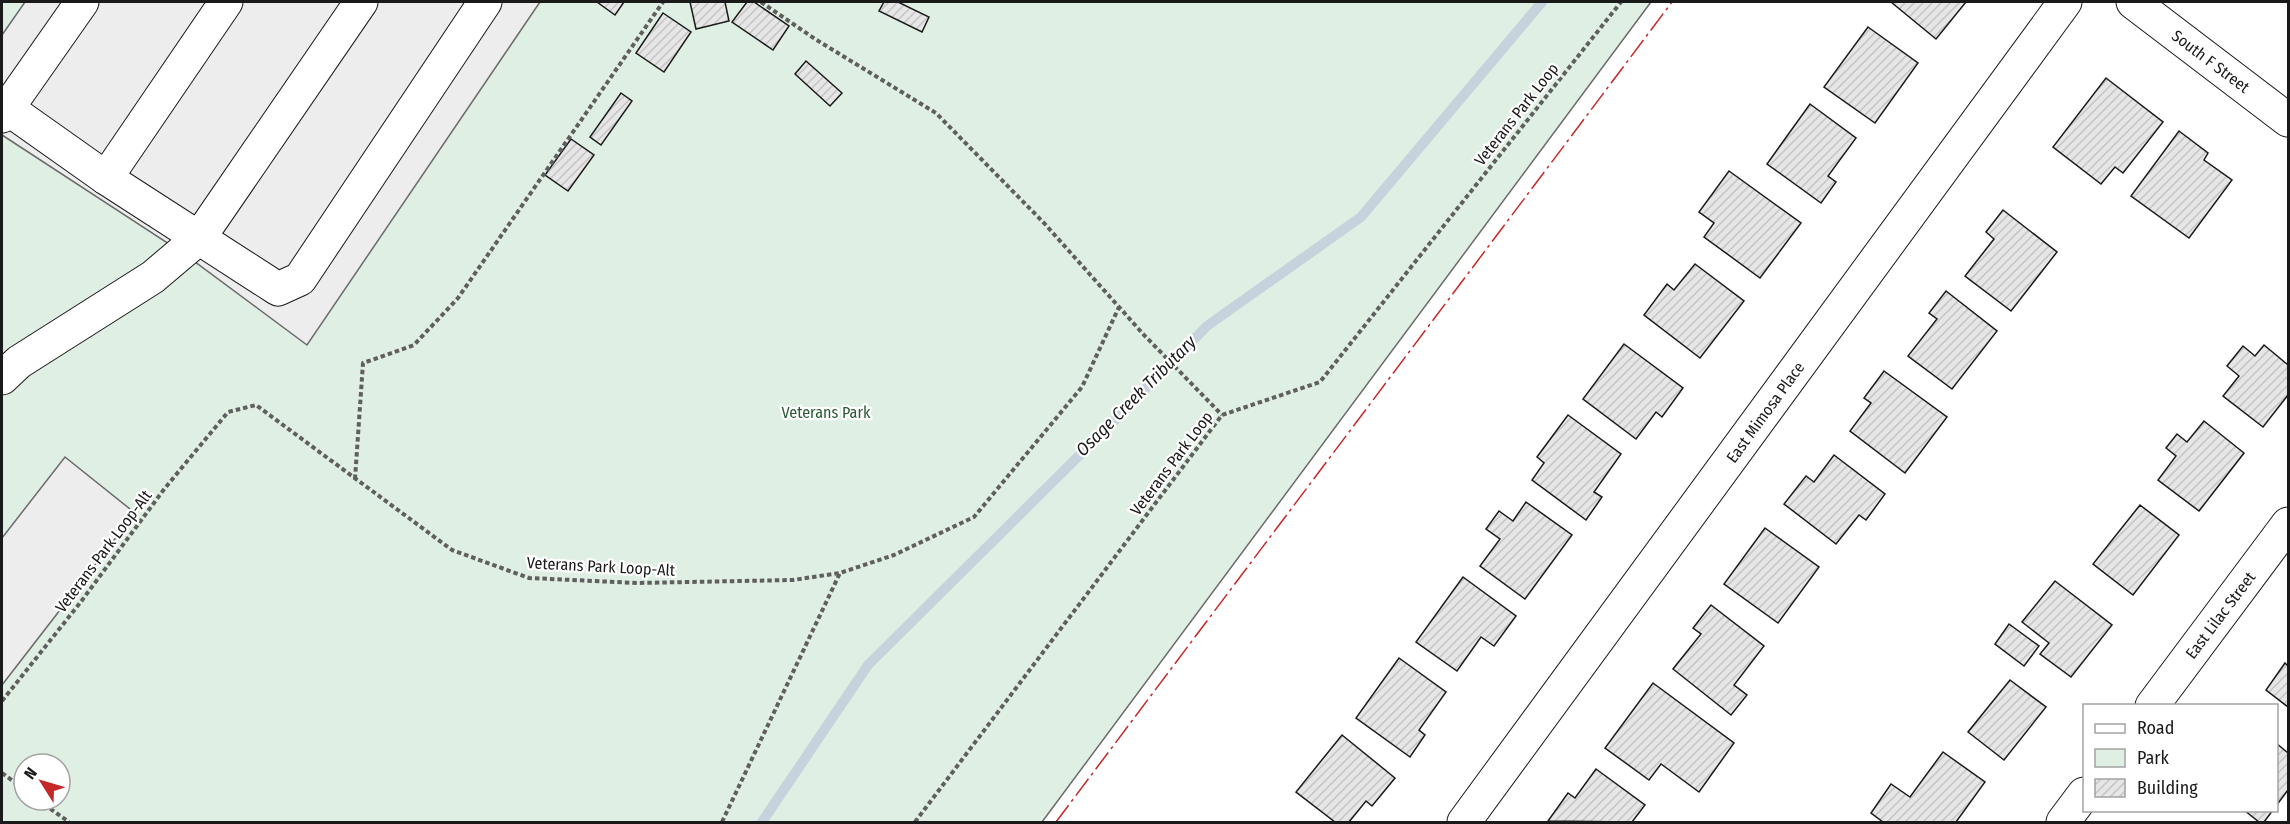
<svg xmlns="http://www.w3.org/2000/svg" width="2290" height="824" viewBox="0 0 2290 824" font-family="'Fira Sans Condensed',sans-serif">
<defs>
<pattern id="building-hatch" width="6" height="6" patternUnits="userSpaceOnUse" patternTransform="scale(1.5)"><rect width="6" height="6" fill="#e6e6e6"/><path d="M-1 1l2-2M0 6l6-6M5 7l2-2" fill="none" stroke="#c5c5c5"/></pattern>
</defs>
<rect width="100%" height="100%" fill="#fff"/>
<path fill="#e0efe3" stroke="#6a6a6a" stroke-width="1.5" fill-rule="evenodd" d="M 2,2 L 1651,2 L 1042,822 L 2,822 ZM 24,764 L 60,764 L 60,800 L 24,800 Z"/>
<g fill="#ededed" stroke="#6a6a6a" stroke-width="1.5">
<polygon points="25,2 540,2 307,345 183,253 2,135 2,35"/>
<polygon points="65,457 135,513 2,685 2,538"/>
</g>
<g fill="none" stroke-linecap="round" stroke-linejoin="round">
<polyline stroke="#c6d2dc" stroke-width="10" points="762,822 868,665 1117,418 1207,326 1361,217 1542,2"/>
</g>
<g fill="url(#building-hatch)" stroke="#1a1a1a" stroke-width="1.5">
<polygon points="597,2 624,2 615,15"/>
<polygon points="690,2 725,2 729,21 696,29"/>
<polygon points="747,2 754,2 789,26 773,50 732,22"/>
<polygon points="884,2 898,2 929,17 922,32 879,11"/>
<polygon points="1891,2 1966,2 1936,39"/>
<polygon points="663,13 691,32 664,72 636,53"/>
<polygon points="1868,27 1918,63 1875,123 1824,87"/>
<polygon points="806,61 842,93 830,106 795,74"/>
<polygon points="2106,78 2163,122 2123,173 2115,167 2101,184 2053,147"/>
<polygon points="621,93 632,101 601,145 590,137"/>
<polygon points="1810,104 1856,138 1828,176 1836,182 1821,203 1767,164"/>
<polygon points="2179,131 2208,153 2204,160 2232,180 2189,238 2131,196"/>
<polygon points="571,139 594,155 568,191 545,175"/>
<polygon points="1729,171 1801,223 1760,278 1704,237 1714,223 1699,212"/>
<polygon points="2003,210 2057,252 2011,311 1965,276 1994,239 1986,232"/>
<polygon points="1695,264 1744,301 1700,358 1644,315 1667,284 1674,290"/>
<polygon points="1946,291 1997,331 1952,389 1908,356 1937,319 1929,313"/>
<polygon points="1624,344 1683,388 1662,417 1656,412 1636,439 1583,399"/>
<polygon points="2264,345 2288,365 2288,395 2263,427 2223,396 2239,376 2227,366 2243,346 2255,356"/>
<polygon points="1884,371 1947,417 1905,473 1850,431 1871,403 1864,398"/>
<polygon points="1568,415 1621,454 1594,492 1602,497 1586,520 1532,480 1544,463 1537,457"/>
<polygon points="2204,421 2244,453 2199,511 2158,480 2176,456 2166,448 2177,434 2187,442"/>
<polygon points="1834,455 1885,494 1866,520 1859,515 1836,544 1784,504 1806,476 1814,482"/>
<polygon points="1526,502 1572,535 1525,599 1480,566 1500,539 1486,529 1499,511 1513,521"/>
<polygon points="2140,505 2179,535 2133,595 2093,564"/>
<polygon points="1765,528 1819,567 1778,623 1724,584"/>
<polygon points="1463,577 1516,616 1494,646 1481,637 1457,671 1416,642"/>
<polygon points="2055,581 2112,625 2071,677 2040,654 2049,643 2022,622"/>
<polygon points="1711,605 1764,646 1734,685 1747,695 1731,715 1673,669 1701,634 1693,628"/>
<polygon points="2009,624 2039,646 2024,666 1995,644"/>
<polygon points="1399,658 1446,692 1419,730 1425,735 1410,757 1356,718"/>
<polygon points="2285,663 2288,666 2288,707 2266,690"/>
<polygon points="2010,680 2046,707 2004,760 1968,732"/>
<polygon points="1653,683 1734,743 1699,792 1661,764 1649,780 1605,748"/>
<polygon points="1342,735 1395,778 1372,806 1366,801 1349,822 1335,822 1296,792"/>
<polygon points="2276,743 2288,753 2288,790 2276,806"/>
<polygon points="1943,752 1985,782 1956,822 1883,822 1871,813 1891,784 1910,797"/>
<polygon points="1596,769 1645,805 1632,822 1548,821 1568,793 1575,798"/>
<polygon points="2244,810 2273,810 2264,822 2259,822"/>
</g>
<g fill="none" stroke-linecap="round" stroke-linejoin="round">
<g stroke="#1a1a1a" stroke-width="35">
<g id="minor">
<polyline points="2133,2 2288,120"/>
<polyline points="7,108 106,178 278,289 300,279 485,2"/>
<polyline points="2,116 82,2"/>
<polyline points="106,178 226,2"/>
<polyline points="2,378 19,362 153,277 199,238 361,2"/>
<polyline points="2152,706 2288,524"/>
<polyline points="1464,822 2065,2"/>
<polyline points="2063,822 2084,794"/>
</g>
</g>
<g stroke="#5f5f5f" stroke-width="4" stroke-dasharray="4.5 3" stroke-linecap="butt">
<polyline points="761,2 815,39 936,113 1044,223 1144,335 1222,415"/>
<polyline points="355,479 363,363 414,345 458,298 663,2"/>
<polyline points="2,701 80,603 165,488 228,412 256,405 452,550 529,578 637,583 793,580 840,573 894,555 974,517 1082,387 1119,307"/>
<polyline points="2,773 24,789"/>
<polyline points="38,800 69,822"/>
<polyline points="722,822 840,573"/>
<polyline points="915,822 1222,415 1320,382 1621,2"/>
</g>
<use href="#minor" stroke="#fff" stroke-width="33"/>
<polyline stroke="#c62828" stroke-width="1.5" stroke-dasharray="21 4.5 3 4.5" stroke-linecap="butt" points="1056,822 1672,2"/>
</g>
<g text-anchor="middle" stroke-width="4.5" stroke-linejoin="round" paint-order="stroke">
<g font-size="16" fill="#1a1a1a" stroke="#fff">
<text transform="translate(2211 61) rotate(37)" y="6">South F Street</text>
<text transform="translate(1516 114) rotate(-52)" y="6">Veterans Park Loop</text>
<text transform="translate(1765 412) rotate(-54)" y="6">East Mimosa Place</text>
<text transform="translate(1171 463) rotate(-53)" y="6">Veterans Park Loop</text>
<text transform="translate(103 551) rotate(-53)" y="6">Veterans Park Loop-Alt</text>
<text transform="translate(601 566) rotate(3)" y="6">Veterans Park Loop-Alt</text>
<text transform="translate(2220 615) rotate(-53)" y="6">East Lilac Street</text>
</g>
<g font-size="16" fill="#2b5a34" stroke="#fff">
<text x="826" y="418">Veterans Park</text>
</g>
<g font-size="18" font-style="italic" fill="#1a1a1a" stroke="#fff">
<text transform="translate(1136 396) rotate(-45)" y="6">Osage Creek Tributary</text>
</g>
</g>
<rect width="2290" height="824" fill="none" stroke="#1a1a1a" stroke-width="6"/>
<rect x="2083" y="704" width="195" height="108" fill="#ffffff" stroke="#a3a3a3" stroke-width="1.5"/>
<rect x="2095" y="724" width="30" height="9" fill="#ffffff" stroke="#a3a3a3" stroke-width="1.5"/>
<text x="2137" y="734" font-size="18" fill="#1a1a1a">Road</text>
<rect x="2095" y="749" width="30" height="18" fill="#e0efe3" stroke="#a3a3a3" stroke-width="1.5"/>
<text x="2137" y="764" font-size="18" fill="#1a1a1a">Park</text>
<rect x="2095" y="779" width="30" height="18" fill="url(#building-hatch)" stroke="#a3a3a3" stroke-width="1.5"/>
<text x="2137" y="794" font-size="18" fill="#1a1a1a">Building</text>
<g transform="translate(42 782) rotate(307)"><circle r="28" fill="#ffffff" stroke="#a3a3a3" stroke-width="1.5"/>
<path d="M0-4.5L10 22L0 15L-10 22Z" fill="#c62828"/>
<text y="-9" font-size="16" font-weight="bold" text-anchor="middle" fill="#1a1a1a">N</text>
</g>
</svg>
